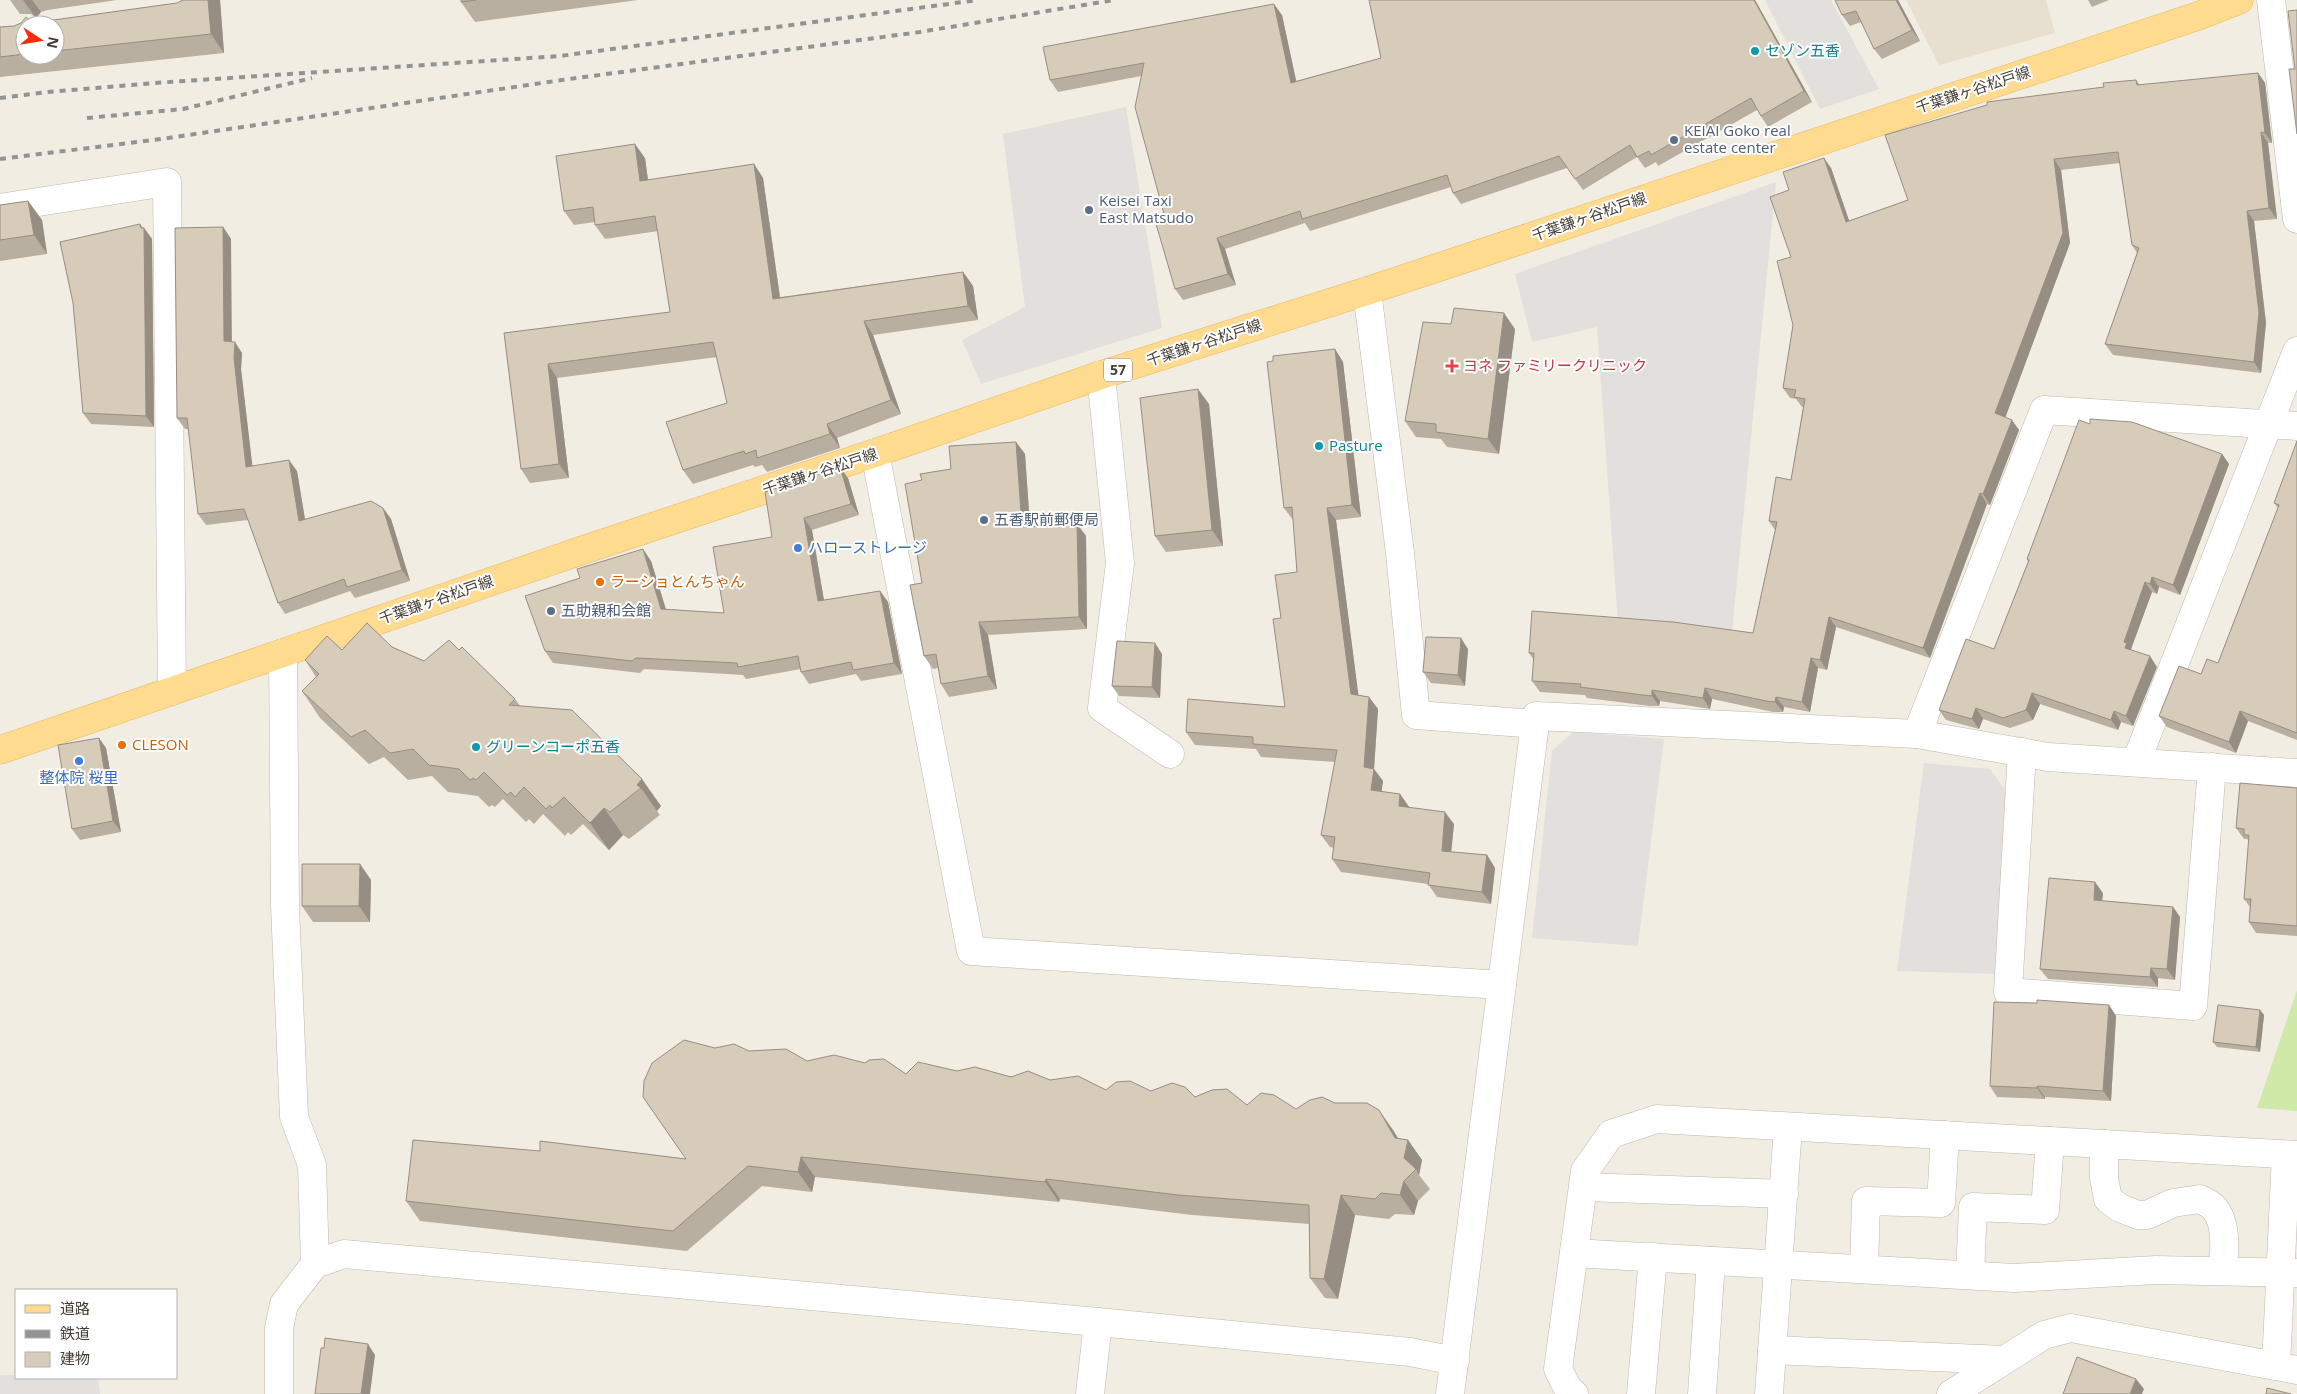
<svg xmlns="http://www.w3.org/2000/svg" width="2297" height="1394" viewBox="0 0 2297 1394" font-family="'Open Sans','Noto Sans JP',sans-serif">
<rect width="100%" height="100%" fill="#f2ede3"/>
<polygon fill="#e7dfd0" points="1906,0 2046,0 2055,33 1939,65"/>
<polygon fill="#cfe9a9" points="2297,990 2297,1111 2257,1108"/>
<g fill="#e2dfdc">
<polygon points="1765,0 1831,0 1879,89 1820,109"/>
<polygon points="1126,107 1162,328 981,384 962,340 1025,307 1003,134"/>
<polygon points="1776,182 1732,632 1618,624 1597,327 1532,342 1515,274"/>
<polygon points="1573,732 1664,739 1638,946 1532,938 1552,751"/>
<polygon points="1924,763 1990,769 2006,791 1995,974 1897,971"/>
<polygon points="0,1375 16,1375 16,1378 98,1378 100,1394 0,1394"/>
</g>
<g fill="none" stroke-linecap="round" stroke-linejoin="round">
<g stroke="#c1b7a8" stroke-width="29">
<g id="minor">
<polyline points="2271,0 2297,219"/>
<polyline points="0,208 167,182 172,691"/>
<polyline points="1367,291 1400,553 1416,715 1535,724"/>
<polyline points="1101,375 1120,563 1102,708 1170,754"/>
<polyline points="875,453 971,951 1502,985"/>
<polyline points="283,653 285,906 294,1117 312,1165 315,1264"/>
<polyline points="1917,734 2044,410 2297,426"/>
<polyline points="2022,752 2008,992 2193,1006 2212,767"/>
<polyline points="2136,762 2297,351"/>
<path d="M 2104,1144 L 2104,1178 L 2108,1199 L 2120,1208 L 2138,1215 L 2147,1215 L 2173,1203 L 2200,1199 C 2205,1202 2211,1204 2214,1208 C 2228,1223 2224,1253 2223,1271"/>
<polyline points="1583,1187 1784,1194"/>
<polyline points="1574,1253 2014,1278 2156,1270 2297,1273"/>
<polyline points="1864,1269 1866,1201 1941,1203 1945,1135"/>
<polyline points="1970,1275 1973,1207 2045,1210 2050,1141"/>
<polyline points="1772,1350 2004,1360"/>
<polyline points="2276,1366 2286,1155"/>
<polyline points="279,1394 279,1328 284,1304 315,1264 344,1254 1098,1322 1410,1352 1455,1361"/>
<polyline points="1090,1394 1098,1322"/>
<polyline points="1450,1394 1536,716 1917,734 2048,757 2297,773"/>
<polyline points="1574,1394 1568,1389 1558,1369 1585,1171 1611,1134 1657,1119 2297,1155"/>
<polyline points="1641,1394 1653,1257"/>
<polyline points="1702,1394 1711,1261"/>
<polyline points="1769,1394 1788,1127"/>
<polyline points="1951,1394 2044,1335 2071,1328 2297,1370"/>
</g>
</g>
<g stroke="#e9b95a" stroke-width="29">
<polyline id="major" points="0,750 583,550 875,453 1101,375 1367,291 2198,16 2239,0"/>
</g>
<use href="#minor" stroke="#fff" stroke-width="28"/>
<use href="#major" stroke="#ffdb8f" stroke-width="28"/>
<g stroke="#939393" stroke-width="4" stroke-dasharray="6 6" stroke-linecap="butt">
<polyline points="0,98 48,92 154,83 560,56 978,0"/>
<polyline points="87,118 183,109 312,78"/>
<polyline points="0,159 161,139 562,80 920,32 1114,0"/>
</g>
</g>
<g fill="#b9afa0" fill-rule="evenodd">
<polygon points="10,0 117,0 48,10 41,12 36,18 31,14 20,14"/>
<path d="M 183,0 L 220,0 L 224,53 L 0,77 L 0,27 L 14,26 L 31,21 L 39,22 L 177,3 ZM 25,25 L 55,25 L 55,55 L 25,55 Z"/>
<polygon points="461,0 638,0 475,22 461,2"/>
<polygon points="1369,0 1755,0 1812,102 1768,127 1757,110 1658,166 1656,162 1645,168 1637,157 1583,190 1567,168 1461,204 1453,193 1451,187 1310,231 1305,223 1225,249 1236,285 1183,300 1175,289 1164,214 1141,76 1058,92 1050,80 1282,15 1296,81 1381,58"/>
<polygon points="1835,0 1898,0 1920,41 1882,59 1874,49 1861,22 1850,26 1842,15"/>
<polygon points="2088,0 2109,0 2092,7"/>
<polygon points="2258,73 2265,83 2272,143 2268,143 2277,219 2254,221 2266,323 2261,373 2113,355 2105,344 2137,253 2132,245 2120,163 2061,170 2070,243 2005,417 2019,430 1990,505 1987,504 1930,658 1836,627 1827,670 1818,668 1810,712 1784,707 1783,712 1773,712 1712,699 1710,709 1660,701 1659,706 1650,706 1587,698 1585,695 1540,692 1532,681 1534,660 1529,653 1753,633 1775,530 1769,521 1791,480 1803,407 1802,407 1796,399 1790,398 1783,388 1793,325 1789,190 1831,168 1849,221 1908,200 2104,87 2136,80 2140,85"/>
<polygon points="645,158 648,180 754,164 763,178 780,297 963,272 973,286 978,320 873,335 901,414 837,438 840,448 767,472 762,465 755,467 753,465 693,484 683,470 727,403 717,357 557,378 569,478 530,483 521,469 504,333 670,312 658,231 605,239 595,225 595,222 574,225 564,211"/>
<polygon points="28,201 42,220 47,254 0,261 0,205"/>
<polygon points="140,224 143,228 144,228 152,239 154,427 91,424 83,413"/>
<polygon points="223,227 231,239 231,342 242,353 241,369 252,466 297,471 305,519 383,508 391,519 410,581 355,598 350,591 285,614 278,603 248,520 206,525 198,514 189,429 185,429 177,418"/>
<polygon points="1515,329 1499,454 1447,447 1441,439 1416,437 1405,421"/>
<polygon points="1335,349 1343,362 1361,517 1336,520 1358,695 1369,697 1378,709 1374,769 1383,781 1381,792 1400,794 1409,807 1454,824 1451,852 1487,855 1495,868 1491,904 1437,897 1428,884 1341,872 1332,859 1334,848 1330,847 1321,835 1335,762 1261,757 1256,749 1195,745 1186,732 1285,707 1281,618 1297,572 1293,520 1284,508"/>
<polygon points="1209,404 1223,546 1166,552 1155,536"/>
<polygon points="2090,424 2222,454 2229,464 2180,595 2159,587 2157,594 2152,592 2131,649 2157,667 2133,726 2121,722 2118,730 2040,704 2033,720 2010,728 1983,719 1979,729 1946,720 1939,710 1994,649 2028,562 2027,559"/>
<polygon points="2297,441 2297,740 2248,721 2236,753 2167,727 2159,716 2201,674 2218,663 2278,508 2274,503"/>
<polygon points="1016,442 1025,454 1030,527 1077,524 1086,536 1087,629 988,635 997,689 949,697 941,684 938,668 933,669 924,656 922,583 922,480 951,469"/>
<polygon points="848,478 859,515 812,530 824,600 880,591 888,602 902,674 861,681 856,674 809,684 801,672 801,669 746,679 743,675 644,669 640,673 553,663 545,651 651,561 666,609 724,613 772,537"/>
<polygon points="392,647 515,699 520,706 572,710 661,806 657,811 660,815 629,839 623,835 609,850 583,824 571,835 568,832 565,836 543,814 534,824 529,819 526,822 503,799 495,807 492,805 489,807 478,796 448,792 432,776 408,780 384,757 369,764 320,718 302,691 316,677 305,660 342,650"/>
<polygon points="1468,649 1465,686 1431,683 1423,672"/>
<polygon points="1162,654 1160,698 1119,696 1112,686"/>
<polygon points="106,748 121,832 80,840 72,829"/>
<polygon points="2297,788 2297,936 2256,933 2249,922 2250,907 2244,899 2249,841 2247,839 2244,839 2236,828"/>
<polygon points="360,864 371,880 370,922 313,922 302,906"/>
<polygon points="2103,893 2102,901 2173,907 2180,917 2175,980 2158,978 2158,987 2048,979 2040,969"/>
<polygon points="2037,1003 2109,1005 2116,1016 2111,1101 2045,1097 2045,1099 1997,1097 1990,1086"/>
<polygon points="2260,1010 2264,1015 2260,1052 2217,1047 2213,1042"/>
<polygon points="715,1048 749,1051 807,1061 906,1074 957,1071 1050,1080 1106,1090 1151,1091 1195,1097 1247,1105 1296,1109 1393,1130 1398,1138 1408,1140 1422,1160 1419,1175 1430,1189 1418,1201 1414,1215 1395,1214 1389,1219 1355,1215 1338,1299 1325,1298 1310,1278 1309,1224 1192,1215 1060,1199 1059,1202 815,1177 812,1192 762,1186 687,1251 420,1221 406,1201 540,1151 686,1159"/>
</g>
<g fill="#968e82">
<polygon points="23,0 32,0 41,12 36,18"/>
<polygon points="208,0 220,0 224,53 211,34"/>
<polygon points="1754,0 1755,0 1812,102 1804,91"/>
<polygon points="1896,0 1898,0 1920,41 1912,30"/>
<polygon points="1274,4 1282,15 1299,94 1291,83"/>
<polygon points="2258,73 2265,83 2272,143 2265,133"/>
<polygon points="2261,132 2268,143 2277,219 2269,208"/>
<polygon points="635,144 645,158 650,195 640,181"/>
<polygon points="1824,158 1831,168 1853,232 1846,222"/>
<polygon points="2054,159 2061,170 2070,243 2003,424 1995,413"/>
<polygon points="754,164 763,178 782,312 773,299"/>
<polygon points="28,201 42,220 47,254 34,235"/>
<polygon points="2247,211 2254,221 2266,323 2261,373 2254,362"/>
<polygon points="140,224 144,230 144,228 152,239 154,427 146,416 141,228"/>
<polygon points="223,227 231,239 232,352 224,341"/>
<polygon points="1217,238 1225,249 1236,285 1228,274"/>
<polygon points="963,272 973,286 978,320 968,306"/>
<polygon points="1504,313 1515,329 1499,454 1488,439"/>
<polygon points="864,321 873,335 901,414 891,400"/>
<polygon points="235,342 242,353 241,369 254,479 246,467 234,358"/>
<polygon points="1335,349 1343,362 1361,517 1352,505"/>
<polygon points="548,364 557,378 569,478 559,464"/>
<polygon points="1198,389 1209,404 1223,546 1212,530"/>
<polygon points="2012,420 2019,430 1990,505 1983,494"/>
<polygon points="827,424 837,438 840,448 830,434"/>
<polygon points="1016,442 1025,454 1031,540 1022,527"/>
<polygon points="2222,454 2229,464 2180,595 2173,585"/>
<polygon points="289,460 297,471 307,532 299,521"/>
<polygon points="840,467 848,478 859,515 851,504"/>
<polygon points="1980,493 1987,504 1930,658 1923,648"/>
<polygon points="383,508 391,519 410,581 402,570"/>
<polygon points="1327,508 1336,520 1360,707 1351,694"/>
<polygon points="804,518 812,530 826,613 818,601"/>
<polygon points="1077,524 1086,536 1087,629 1079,617"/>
<polygon points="643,549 651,561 669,620 661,609"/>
<polygon points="2152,577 2159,587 2157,594 2150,584"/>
<polygon points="2145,582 2152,592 2131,649 2134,653 2125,648 2124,642"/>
<polygon points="880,591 888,602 902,674 894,663"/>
<polygon points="1829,617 1836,627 1827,670 1820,660"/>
<polygon points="979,622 988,635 997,689 988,676"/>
<polygon points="1461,638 1468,649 1465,686 1458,675"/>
<polygon points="1155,643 1162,654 1160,698 1152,687"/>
<polygon points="2150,656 2157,667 2133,726 2126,716"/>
<polygon points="1811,658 1818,668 1810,712 1802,702"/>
<polygon points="1705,688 1712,699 1710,709 1703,698"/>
<polygon points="1652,690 1660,701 1659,706 1652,696"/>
<polygon points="2032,693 2040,704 2033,720 2026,710"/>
<polygon points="1369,697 1378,709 1374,769 1383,781 1380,803 1371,790 1364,767"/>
<polygon points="1776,697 1784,707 1783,712 1775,702"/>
<polygon points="1976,708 1983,719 1979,729 1972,719"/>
<polygon points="2114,711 2121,722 2118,730 2111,720"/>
<polygon points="2240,711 2248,721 2236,753 2229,742"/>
<polygon points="99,738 106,748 121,832 113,821"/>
<polygon points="642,779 661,806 657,811 641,788 637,785"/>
<polygon points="1400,794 1409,807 1407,819 1399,806"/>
<polygon points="604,808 623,835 609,850 590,823"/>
<polygon points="1445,812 1454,824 1450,864 1442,851"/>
<polygon points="1487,855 1495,868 1491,904 1482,892"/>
<polygon points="360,864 371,880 370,922 359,906"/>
<polygon points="2095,882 2103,893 2101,911 2094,900"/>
<polygon points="2173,907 2180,917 2175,980 2167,969"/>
<polygon points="2151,968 2158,978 2158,987 2150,977"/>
<polygon points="2109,1005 2116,1016 2111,1101 2103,1091"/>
<polygon points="2260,1010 2264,1015 2260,1052 2256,1047"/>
<polygon points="2037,1086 2045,1097 2045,1099 2037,1088"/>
<polygon points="1379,1110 1393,1130 1406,1152 1408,1140 1422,1160 1419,1175 1416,1169 1404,1158 1395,1138"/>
<polygon points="801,1157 815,1177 812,1192 798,1172"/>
<polygon points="1046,1179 1060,1199 1059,1202 1045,1182"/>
<polygon points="1404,1181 1418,1201 1414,1215 1400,1195"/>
<polygon points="1341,1195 1355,1215 1338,1299 1324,1279"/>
<polygon points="368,1344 375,1355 370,1394 361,1394"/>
<polygon points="2136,1379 2144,1389 2142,1394 2130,1394"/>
</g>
<g fill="#d7cbba" stroke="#968e82">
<polygon points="183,0 208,0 211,34 55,51 55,25 25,25 25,54 0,57 0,27 14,26 21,23 26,17 31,21 39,22 177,3"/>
<polygon points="461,0 476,0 461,2"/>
<polygon points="1369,0 1754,0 1804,91 1761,116 1751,98 1651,155 1649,151 1637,157 1630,145 1575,179 1559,156 1453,193 1447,175 1302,219 1300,211 1217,238 1228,274 1175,289 1154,217 1164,214 1135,107 1144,63 1050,80 1043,47 1274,4 1291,83 1381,58"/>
<polygon points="1835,0 1896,0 1912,30 1874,49 1856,11 1842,15"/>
<polygon points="2297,10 2297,134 2289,69 2295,69 2288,11"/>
<polygon points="2258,73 2265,133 2261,132 2269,208 2247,211 2259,313 2254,362 2105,344 2139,248 2132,245 2118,152 2054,159 2063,233 1995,413 2012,420 1983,494 1980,493 1923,648 1829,617 1820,660 1811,658 1802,702 1776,697 1775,702 1766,701 1705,688 1703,698 1652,690 1652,696 1643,695 1580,687 1581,684 1532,681 1534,653 1529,653 1532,611 1673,622 1753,633 1777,522 1769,521 1776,477 1791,480 1805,399 1794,397 1796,390 1783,388 1793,325 1777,261 1791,257 1770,197 1789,190 1783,172 1824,158 1846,222 1908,200 1885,135 1987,105 1987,102 2104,87 2103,83 2136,80 2137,85"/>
<polygon points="635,144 640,181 754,164 773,299 963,272 968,306 864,321 891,400 827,424 830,434 757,458 756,450 745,454 744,451 683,470 666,422 727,403 713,342 548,364 559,464 521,469 504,333 670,312 655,216 595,225 593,207 564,211 556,156"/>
<polygon points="28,201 34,235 0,240 0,205"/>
<polygon points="140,224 141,228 144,228 146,416 83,413 73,303 60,242"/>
<polygon points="223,227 224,341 235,342 234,358 246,467 289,460 299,521 371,501 383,508 402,570 347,587 344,579 278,603 244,509 198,514 187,418 177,418 175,228"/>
<polygon points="1454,308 1504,313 1488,439 1436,432 1436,424 1405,421 1423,322 1451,324"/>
<polygon points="1335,349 1352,505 1327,508 1351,694 1369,697 1364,767 1374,769 1371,790 1400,794 1399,806 1445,812 1442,851 1487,855 1482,892 1428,885 1430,873 1332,859 1335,837 1321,835 1337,750 1253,744 1253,737 1186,732 1188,699 1285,707 1273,619 1281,618 1275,575 1297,572 1292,507 1284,508 1267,362 1273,361 1273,356"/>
<polygon points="1198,389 1212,530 1155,536 1140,398"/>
<polygon points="2090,419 2132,422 2222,454 2173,585 2152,577 2150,584 2145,582 2124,642 2127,643 2125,648 2150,656 2126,716 2114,711 2111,720 2032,693 2026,710 2003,718 1976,708 1972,719 1939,710 1966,639 1994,649 2029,560 2027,559 2079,420 2090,424"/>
<polygon points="2297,441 2297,733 2240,711 2229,742 2159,716 2179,666 2201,674 2207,659 2218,663 2279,505 2274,503"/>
<polygon points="1016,442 1022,527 1077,524 1079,617 979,622 988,676 941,684 936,654 924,656 910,585 922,583 905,484 922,480 920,474 951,469 949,446"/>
<polygon points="840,467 851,504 804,518 818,601 880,591 894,663 853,670 851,662 801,672 798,656 738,667 737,663 636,658 632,661 545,651 525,596 580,578 577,569 643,549 661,609 724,613 713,547 772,537 765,492"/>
<polygon points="367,623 392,647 424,661 449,640 459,650 462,647 515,699 509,705 572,710 642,779 637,785 641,788 610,812 604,808 590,823 564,797 552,808 550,805 546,809 524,787 515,797 511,792 507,795 484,772 476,780 473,778 470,780 459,769 429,765 413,749 390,753 365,730 351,737 302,691 319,674 305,660 327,636 342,650"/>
<polygon points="1426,637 1461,638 1458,675 1423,672"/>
<polygon points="1117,641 1155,643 1152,687 1112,686"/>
<polygon points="99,738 113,821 72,829 58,745"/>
<polygon points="2240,783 2297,788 2297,926 2249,922 2251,899 2244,899 2249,835 2244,835 2244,829 2236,828"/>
<polygon points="302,864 360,864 359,906 302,906"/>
<polygon points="2049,878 2095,882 2094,900 2173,907 2167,969 2151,968 2150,977 2040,969"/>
<polygon points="2037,1000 2109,1005 2103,1091 2037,1086 2037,1088 1990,1086 1994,1002 2037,1003"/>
<polygon points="2218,1005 2260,1010 2256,1047 2213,1042"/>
<polygon points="684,1040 715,1048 734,1044 749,1051 786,1049 807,1061 834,1055 865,1063 869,1060 884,1059 906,1074 918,1062 957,1071 975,1067 1011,1077 1028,1071 1050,1080 1078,1076 1106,1090 1116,1082 1130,1081 1151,1091 1172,1083 1185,1087 1195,1097 1212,1090 1227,1089 1247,1105 1261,1093 1274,1095 1296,1109 1310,1100 1322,1097 1335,1103 1367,1103 1379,1110 1395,1138 1408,1140 1404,1158 1416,1169 1404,1181 1400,1195 1381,1193 1375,1199 1341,1195 1324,1279 1310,1278 1309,1205 1178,1195 1046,1179 1045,1182 801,1157 798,1172 748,1166 673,1231 406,1201 413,1140 540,1151 540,1141 686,1159 643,1097 644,1081 652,1063"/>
<polygon points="325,1338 368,1344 361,1394 315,1394 321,1348 324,1348"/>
<polygon points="2077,1357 2136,1379 2130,1394 2063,1394"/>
<polygon points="2267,1388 2291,1394 2266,1394"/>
</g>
<g fill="#0f9aa8" stroke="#fff" stroke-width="2">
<circle cx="1755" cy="51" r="5"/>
<circle cx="1319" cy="446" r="5"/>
<circle cx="476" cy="747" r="5"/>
</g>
<g fill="#5c6f8a" stroke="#fff" stroke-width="2">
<circle cx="1674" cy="140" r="5"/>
<circle cx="1089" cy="210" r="5"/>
<circle cx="984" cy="520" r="5"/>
<circle cx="551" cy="611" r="5"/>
</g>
<path fill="#e0444e" stroke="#fff" stroke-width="2" d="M1449.5 358.5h5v5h5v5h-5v5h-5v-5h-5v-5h5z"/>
<g fill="#3f7fe0" stroke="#fff" stroke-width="2">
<circle cx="798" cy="548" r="5"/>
<circle cx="79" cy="761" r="5"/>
</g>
<g fill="#e8710a" stroke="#fff" stroke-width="2">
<circle cx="600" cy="582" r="5"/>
<circle cx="122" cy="745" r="5"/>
</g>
<g text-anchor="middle" stroke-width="4" stroke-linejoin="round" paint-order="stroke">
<rect fill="#fff" stroke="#7c7770" stroke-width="1" x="1104" y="358.5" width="28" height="23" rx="4"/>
<g font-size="14" font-weight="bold" fill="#443d33">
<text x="1118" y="375">57</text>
</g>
<g font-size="15" fill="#0d838f" stroke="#fff" text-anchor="start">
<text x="1765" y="56">セゾン五香</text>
<text x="1329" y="451">Pasture</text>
<text x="486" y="752">グリーンコーポ五香</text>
</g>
<g font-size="15" fill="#443d33" stroke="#fff">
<text transform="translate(1973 90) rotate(-18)" y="5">千葉鎌ヶ谷松戸線</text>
<text transform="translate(1589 217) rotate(-19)" y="5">千葉鎌ヶ谷松戸線</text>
<text transform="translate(1204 343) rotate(-18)" y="5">千葉鎌ヶ谷松戸線</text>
<text transform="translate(820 472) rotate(-18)" y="5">千葉鎌ヶ谷松戸線</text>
<text transform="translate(436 600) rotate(-19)" y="5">千葉鎌ヶ谷松戸線</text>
</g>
<g font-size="15" fill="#4e5e75" stroke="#fff" text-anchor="start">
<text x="1684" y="136">KEIAI Goko real<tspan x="1684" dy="17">estate center</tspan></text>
<text x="1099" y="206">Keisei Taxi<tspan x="1099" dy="17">East Matsudo</tspan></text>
<text x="994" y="525">五香駅前郵便局</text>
<text x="561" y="616">五助親和会館</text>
</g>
<g font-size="15" fill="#be3a42" stroke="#fff" text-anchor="start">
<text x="1463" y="371">ヨネ ファミリークリニック</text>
</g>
<g font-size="15" fill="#366cbe" stroke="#fff" text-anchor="start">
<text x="808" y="553">ハローストレージ</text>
<text x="79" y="783" text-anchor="middle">整体院 桜里</text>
</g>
<g font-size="15" fill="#c56008" stroke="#fff" text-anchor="start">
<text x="610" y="587">ラーショとんちゃん</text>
<text x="132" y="750">CLESON</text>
</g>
</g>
<rect x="15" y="1289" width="162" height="90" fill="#ffffff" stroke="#b4b1ad"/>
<rect x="25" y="1305" width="25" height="8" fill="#ffdb8f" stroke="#b4b1ad"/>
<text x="60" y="1314" font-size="15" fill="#443d33">道路</text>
<rect x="25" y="1330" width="25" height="8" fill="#939393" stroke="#b4b1ad"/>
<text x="60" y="1339" font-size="15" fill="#443d33">鉄道</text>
<rect x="25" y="1352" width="25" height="15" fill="#d7cbba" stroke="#b4b1ad"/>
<text x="60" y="1364" font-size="15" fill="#443d33">建物</text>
<g transform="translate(40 40) rotate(102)"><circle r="24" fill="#ffffff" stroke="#b4b1ad"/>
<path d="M0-4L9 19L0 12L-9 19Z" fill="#ff280d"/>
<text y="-8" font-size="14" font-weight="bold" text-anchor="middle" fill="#443d33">N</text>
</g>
</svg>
